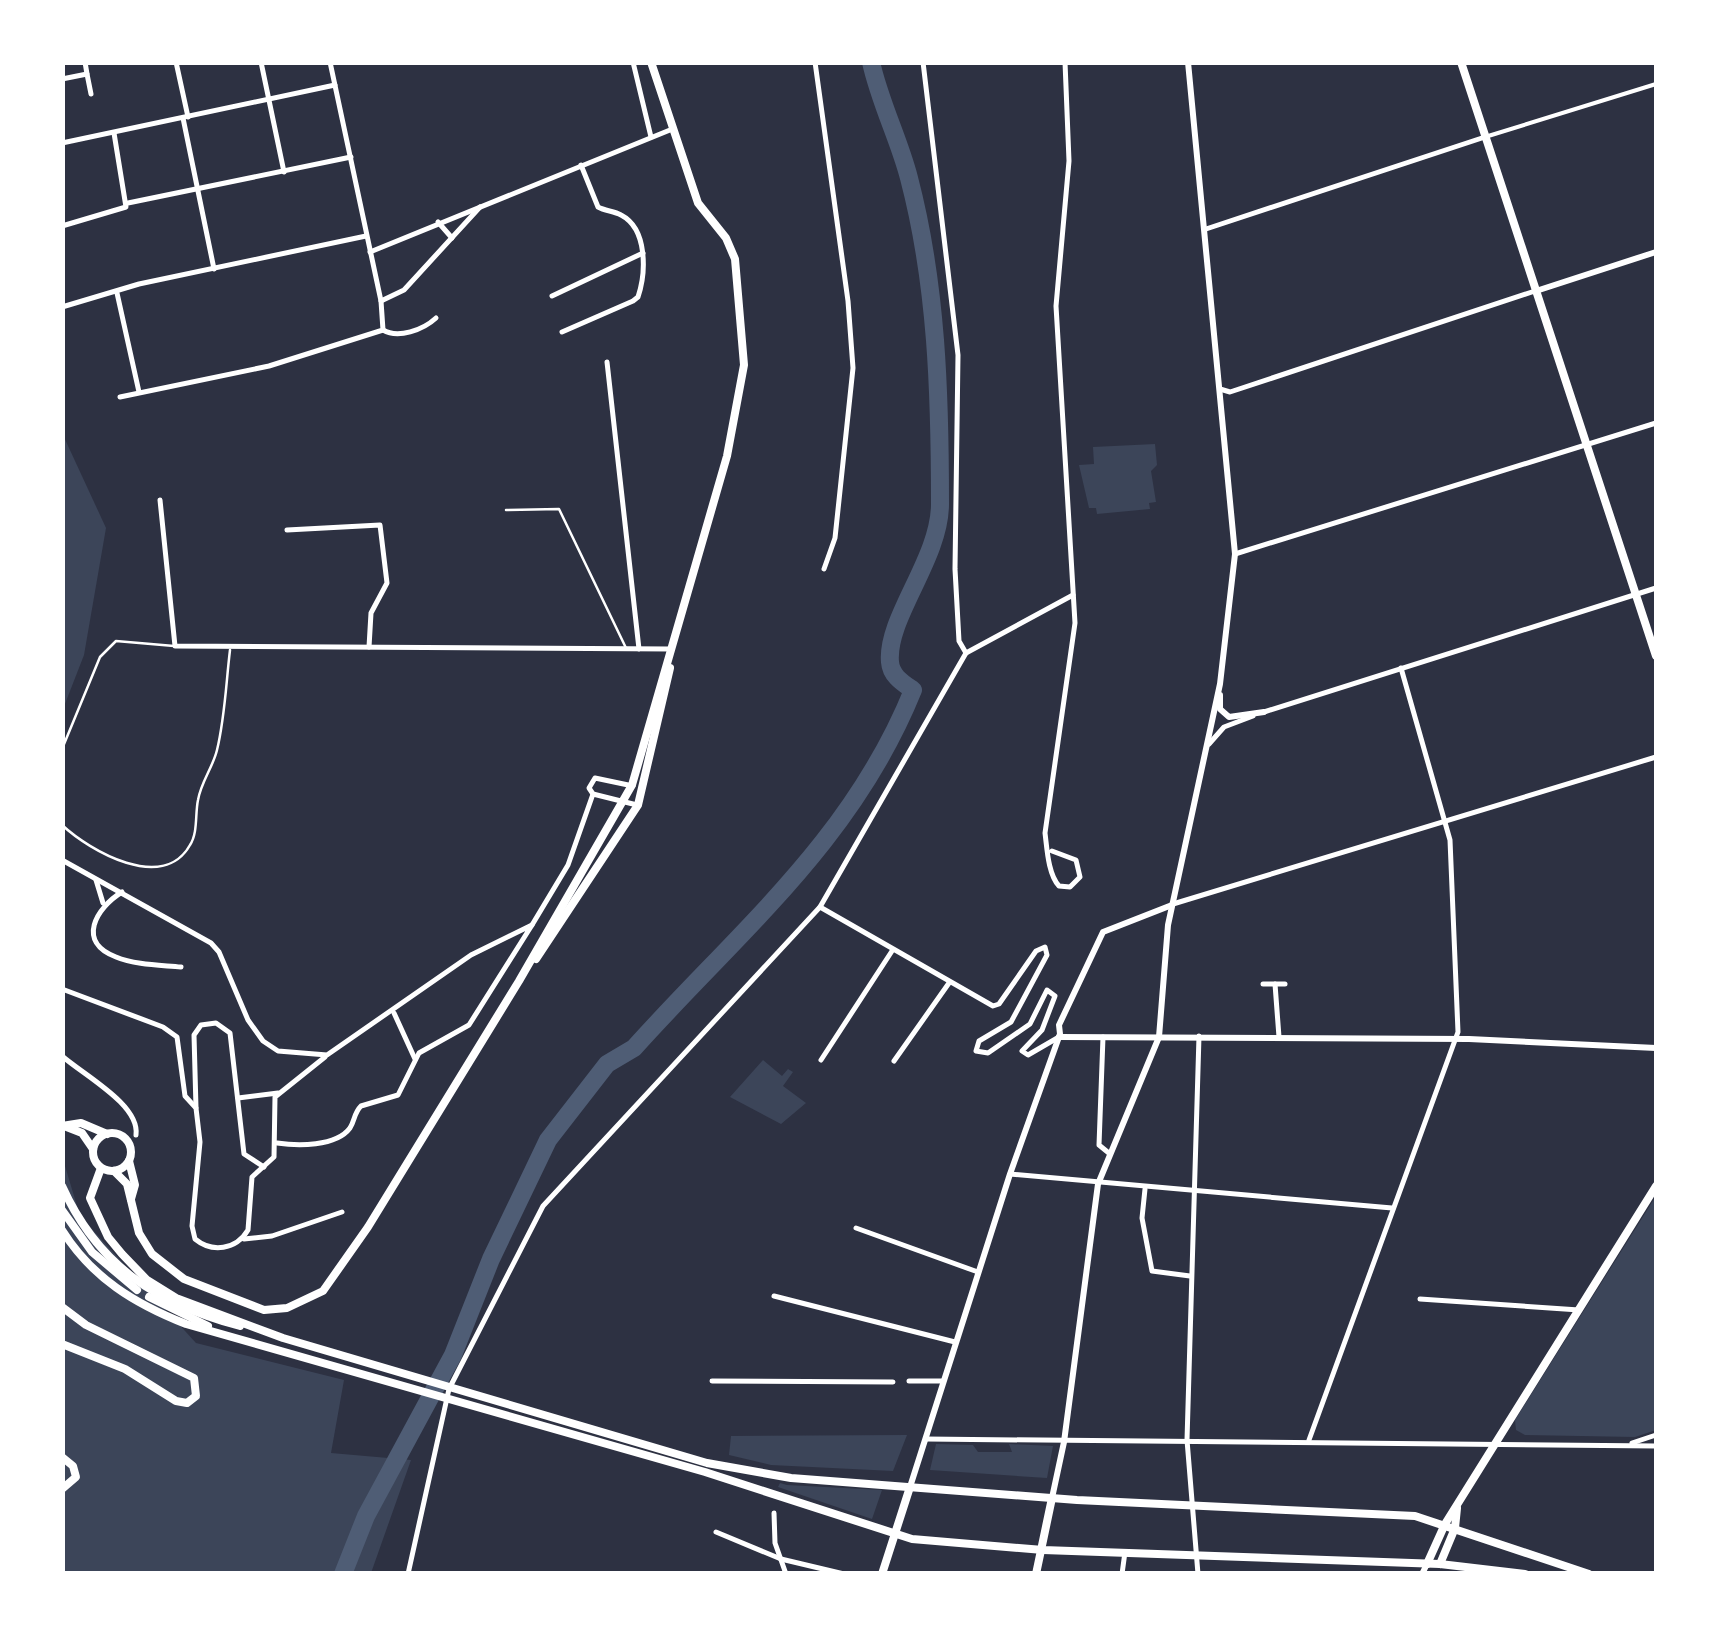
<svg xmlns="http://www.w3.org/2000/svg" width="1719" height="1636" viewBox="0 0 1719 1636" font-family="Overpass,sans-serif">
<rect width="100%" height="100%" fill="#2d3142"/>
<g fill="#3c4559">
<polygon points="63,435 106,528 84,655 63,709"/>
<polygon points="1155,444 1157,465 1151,471 1156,502 1149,503 1150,509 1097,514 1096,508 1089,508 1079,465 1094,464 1093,447"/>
<polygon points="763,1060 782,1076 788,1069 793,1072 783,1086 806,1103 781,1124 730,1097"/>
<polygon points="62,1156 80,1216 196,1343 344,1380 331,1453 411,1460 371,1573 63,1573"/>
<polygon points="1656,1196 1656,1430 1635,1437 1525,1435 1516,1430 1515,1420"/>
<polygon points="907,1435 893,1471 771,1465 729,1455 731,1436"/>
<polygon points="936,1444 973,1445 978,1452 1012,1452 1009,1444 1053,1446 1047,1478 930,1470"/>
<polygon points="780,1483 787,1485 882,1490 872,1519 778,1487"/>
</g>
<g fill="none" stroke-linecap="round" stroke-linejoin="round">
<path stroke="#4f5d75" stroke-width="18" d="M 343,1574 L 366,1516 L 453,1355 L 491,1259 L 548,1140 L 607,1064 L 634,1048 C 739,931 852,841 913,690 C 903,683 891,676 890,662 C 886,618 940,559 940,504 C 940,395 937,285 909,178 C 899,139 880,103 871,62"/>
<g stroke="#fff" stroke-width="2.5">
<polyline points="506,510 559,509 626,648"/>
<polyline points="62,749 100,657 116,641 174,646"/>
<path d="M 62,825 C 90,851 163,893 190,845 C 198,833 195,814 198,800 C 201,782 213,767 217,750 C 225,717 226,683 230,650"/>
</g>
<polyline stroke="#fff" stroke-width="4" points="1485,137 1656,84"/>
<g stroke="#fff" stroke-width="5">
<polyline points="176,62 188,117"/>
<polyline points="261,62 284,172"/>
<polyline points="633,62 651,137"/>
<polyline points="815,62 848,301 853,368 835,538 824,569"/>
<polyline points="923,62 958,355 955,569 959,641 966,653"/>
<polyline points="87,74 91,94"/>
<polyline points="62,79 87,74 85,62"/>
<polyline points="183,118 214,269"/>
<polyline points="62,143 335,85"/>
<polyline points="128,203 351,157"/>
<polyline points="438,222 452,238"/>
<polyline points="62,226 126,207 114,133"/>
<polyline points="1206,229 1485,137"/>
<polyline points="370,252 670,130"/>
<polyline points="117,293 139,392"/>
<polyline points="552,296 643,253"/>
<polyline points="381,301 404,290 480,207"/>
<polyline points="62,307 139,284 366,236"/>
<path d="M 383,330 C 398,339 423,330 436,318"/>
<path d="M 562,332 L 633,301 L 638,297 C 646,273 648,229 621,215 C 614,211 605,211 598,207 L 581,165"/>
<polyline points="607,362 639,649"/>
<polyline points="1220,389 1230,392 1535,291"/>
<polyline points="120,397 269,366 383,330 381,301 330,62"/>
<polyline points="160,500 175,646 670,649"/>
<polyline points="287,530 380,525 387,583 371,613 369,647"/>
<polyline points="1235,554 1656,423"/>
<polyline points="1264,712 1656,588"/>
<polyline points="1209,744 1224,727 1253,716"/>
<polyline points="633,786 595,778 589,788 593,794 637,805"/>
<path d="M 1052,851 L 1076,860 L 1080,877 L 1070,887 L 1059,886 C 1048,874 1047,848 1045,833 L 1075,623 L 1056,306 L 1069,161 L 1065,62"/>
<path d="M 62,860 L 211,943 L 219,952 L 248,1020 L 263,1041 L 278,1051 L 327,1055 L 471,955 L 532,925 L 469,1025 L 419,1053 L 398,1095 L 361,1106 C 354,1113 355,1120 350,1128 C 336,1147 297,1146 277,1143"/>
<polyline points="96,880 103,903"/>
<path d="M 122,892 C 96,908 76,942 116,957 C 135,965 160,965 181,967"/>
<polyline points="1173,904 1656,757"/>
<polyline points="820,907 993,1006 999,1004 1036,951 1045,947 1047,955 1011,1022 979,1041 976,1051 988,1053 1030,1024 1047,990 1055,996 1042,1030 1022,1051 1028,1055 1059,1037"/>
<polyline points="532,925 568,865 593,794"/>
<polyline points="1263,984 1285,984"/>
<polyline points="1275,984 1279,1037"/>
<path d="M 62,989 L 163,1027 L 177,1037 L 185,1096 L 196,1108 L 200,1142 L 192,1226 L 195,1239 C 212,1253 236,1250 248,1230 L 252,1177 L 274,1157 L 275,1097 L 325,1057"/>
<polyline points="394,1013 415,1059"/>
<polyline points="1103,1037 1099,1145 1110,1154"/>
<path d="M 62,1056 C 85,1076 140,1105 136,1135"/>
<polyline points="821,1060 892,951"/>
<polyline points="894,1061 949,983"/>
<polyline points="238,1098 278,1093"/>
<polyline points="196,1108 194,1035 201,1025 216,1023 230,1033 244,1154 264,1167"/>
<polyline points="1010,1174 1392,1208"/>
<polyline points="1145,1189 1142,1218 1152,1271 1190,1276"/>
<polyline points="856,1228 978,1272"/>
<polyline points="244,1239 272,1236 342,1212"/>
<polyline points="774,1296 955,1342"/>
<polyline points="1420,1299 1579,1310"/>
<polyline points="712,1381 893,1382"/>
<polyline points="909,1381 942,1381"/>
<polyline points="926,1439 1656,1446"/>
<polyline points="1309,1440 1458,1032 1450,840 1401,668"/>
<polyline points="1632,1443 1656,1435"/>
<polyline points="774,1513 775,1543 786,1574"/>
<polyline points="716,1532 781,1559 844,1574"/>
<polyline points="408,1574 449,1389 543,1206 820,907 966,653 1073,595"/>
<polyline points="1122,1574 1125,1552"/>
<polyline points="1198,1574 1187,1440 1199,1036"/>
</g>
<g stroke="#fff" stroke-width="6">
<polyline points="1536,291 1656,252"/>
<polyline points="1220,695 1220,709 1229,717 1264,712"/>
<polyline points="1059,1037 1469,1039 1656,1048"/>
<polyline points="910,1487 1010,1174 1060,1034 1059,1025 1103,932 1172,905"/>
<polyline points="1052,1498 1064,1442 1098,1184 1159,1037 1168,925 1220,684 1235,554 1188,62"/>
<polyline points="1422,1574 1427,1564"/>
</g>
<g stroke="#fff" stroke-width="8">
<polyline points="1461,62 1656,656"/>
<polyline points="536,959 638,805 670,668"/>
<polyline points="62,1126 81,1123 107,1134"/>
<polyline points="64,1126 82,1133 93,1149"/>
<circle cx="112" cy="1152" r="19"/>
<polyline points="129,1161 135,1185 131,1199"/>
<polyline points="114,1171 127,1184 139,1233 152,1254 184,1279 264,1310 287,1308 323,1291 368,1227 519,981 632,785 727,456 744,365 735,259 726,238 698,203 651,62"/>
<polyline points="62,1307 86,1325 194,1378 196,1396 187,1403 176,1401 125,1369 62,1344"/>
<polyline points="62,1457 73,1466 76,1477 62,1489"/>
<polyline points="1427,1564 1445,1524 1656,1186"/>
<polyline points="1440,1564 1455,1528 1457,1508"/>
<polyline points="882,1574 910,1487"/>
<polyline points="1036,1574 1052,1498"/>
</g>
<g stroke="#fff" stroke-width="8">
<polyline points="101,1168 90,1198 108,1237 122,1254 147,1280 176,1298 283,1338 707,1463 791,1478 1077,1500 1415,1516 1589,1574"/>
<path d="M 62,1186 C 98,1266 157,1304 240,1326"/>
<polyline points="62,1210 92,1252 137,1290"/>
<path d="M 62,1230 C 92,1278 135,1304 186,1324 L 705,1472 L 912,1539 L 1043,1550 L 1440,1564 L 1525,1574"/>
<polyline points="149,1297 208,1326"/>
</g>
</g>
<rect width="1719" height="1636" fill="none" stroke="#ffffff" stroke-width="130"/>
</svg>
